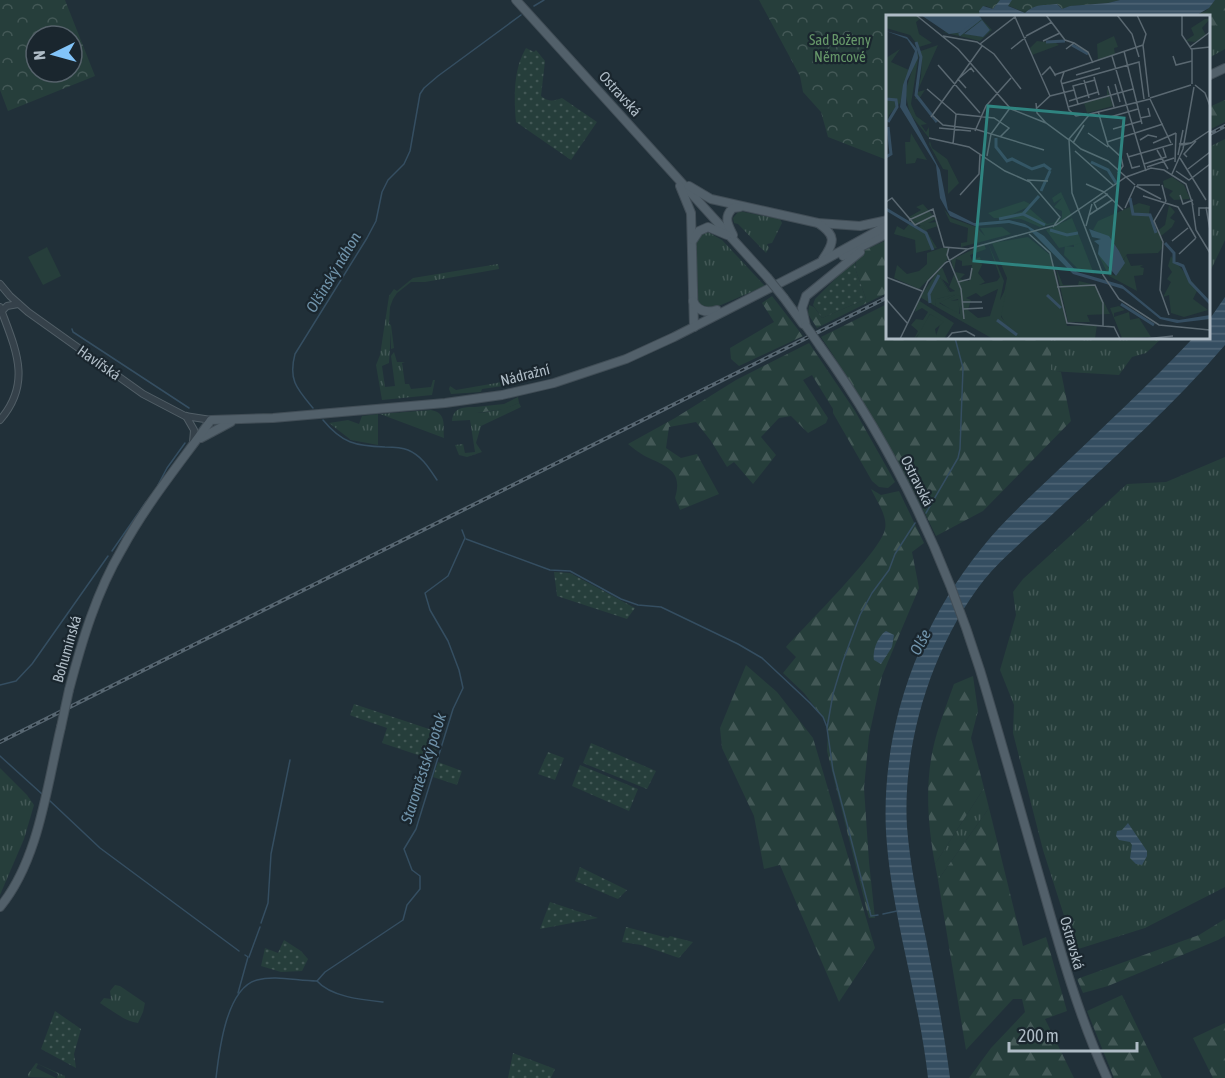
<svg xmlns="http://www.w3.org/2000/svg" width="1225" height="1078" viewBox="0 0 1225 1078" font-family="'Asap Condensed',sans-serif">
<defs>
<pattern id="grass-tufts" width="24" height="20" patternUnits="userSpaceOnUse" patternTransform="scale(1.5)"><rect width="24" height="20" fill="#263e3b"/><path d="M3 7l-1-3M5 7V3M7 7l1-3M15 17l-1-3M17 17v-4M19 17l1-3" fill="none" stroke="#435856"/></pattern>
<pattern id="forest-firs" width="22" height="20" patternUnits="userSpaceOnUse" patternTransform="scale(1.5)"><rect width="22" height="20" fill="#263e3b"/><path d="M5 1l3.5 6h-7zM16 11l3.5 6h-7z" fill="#435856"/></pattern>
<pattern id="park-crowns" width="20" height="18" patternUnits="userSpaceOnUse" patternTransform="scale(1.5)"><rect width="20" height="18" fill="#263e3b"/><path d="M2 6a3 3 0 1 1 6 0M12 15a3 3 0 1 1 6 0" fill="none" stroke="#435856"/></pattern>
<pattern id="garden-dots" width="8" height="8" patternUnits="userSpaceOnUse" patternTransform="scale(1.5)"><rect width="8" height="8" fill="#263e3b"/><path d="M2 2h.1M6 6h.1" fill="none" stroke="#435856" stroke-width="1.8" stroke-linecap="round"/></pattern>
<pattern id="water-rules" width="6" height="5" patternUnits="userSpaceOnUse" patternTransform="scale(1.5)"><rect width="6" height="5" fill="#354e61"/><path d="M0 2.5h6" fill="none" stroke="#506676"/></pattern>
</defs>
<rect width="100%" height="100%" fill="#213039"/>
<g fill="url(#grass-tufts)">
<polygon points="1221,22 1225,22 1225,49 1209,58 1209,28"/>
<polygon points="1225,139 1225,240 1209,274 1209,147"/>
<polygon points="739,211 780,219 782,223 772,243 767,244 769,248 766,253 738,224 734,223 733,218"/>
<polygon points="708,232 722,240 765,286 714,308 710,309 698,304 696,242 702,234"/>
<polygon points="498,264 499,269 425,282 411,282 397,293 393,299 390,307 389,324 391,325 394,348 391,349 391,331 389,363 382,366 385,387 395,386 391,356 394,352 397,362 405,362 402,363 405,384 409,384 411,389 431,387 433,380 435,380 432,395 382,400 376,365 380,355 389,296 394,289 397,291 413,278"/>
<polygon points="1051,338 1162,338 1146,353 1132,357 1119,375 1050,371"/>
<polygon points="502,382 503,386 482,389 481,392 451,394 449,389 450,386 456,390"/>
<path d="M 519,403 L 521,407 L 481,426 L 476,443 L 482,452 L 467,457 L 459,455 L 455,445 L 463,444 L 465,453 L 475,452 L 470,420 L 452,421 C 453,407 464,407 475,407 L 477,413 C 492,412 505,409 519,403 Z"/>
<path d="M 431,410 C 447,413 443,425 444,438 L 380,414 Z"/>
<polygon points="378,414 378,445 351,440 329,423 348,420 359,424 362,416"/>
<polygon points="1225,457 1225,887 1145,928 1075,950 1043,850 1013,733 1014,705 1000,670 1016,615 1013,592 1023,579 1127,484 1166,482"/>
<polygon points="0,768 27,795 34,805 24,839 0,895"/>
<polygon points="984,788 989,808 938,880 935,864"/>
<path d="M 115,985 L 120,986 L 145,1003 L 143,1012 L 138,1023 C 124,1021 113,1011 100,1003 L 104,998 L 111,999 L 110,991 Z"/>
<polygon points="36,1063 65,1076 65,1078 57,1078 58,1074 38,1064 36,1068 56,1078 28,1077 28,1074"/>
</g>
<g fill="url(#forest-firs)">
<polygon points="1215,0 1225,0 1225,22 1209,28 1208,16 1195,16 1207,10"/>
<polygon points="1225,100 1225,122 1209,130 1209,107"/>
<polygon points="887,240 887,293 817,328 808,314 809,305 814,307 822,318 866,299 856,271 856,258 864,250"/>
<polygon points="772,296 803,336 739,366 731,359 730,348 774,322 762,303"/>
<path d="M 887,304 L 888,338 L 1051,338 L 1051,370 L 1061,372 L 1071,421 L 983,511 L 936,536 C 903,467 864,401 821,337 Z"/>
<path d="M 809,343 L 855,411 L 895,482 L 888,488 L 879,487 L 872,481 L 833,413 L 833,409 L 812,375 L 803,380 L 828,418 L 826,423 L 808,433 L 791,416 L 779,418 L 761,437 L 776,455 L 753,484 L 734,462 L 727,467 L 711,441 L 696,422 L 669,427 L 666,448 L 681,458 L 697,454 L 719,494 L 680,510 L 675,498 C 684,469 664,466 643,455 C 638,452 633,448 628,444 L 675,418 L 736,380 Z"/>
<polygon points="518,397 519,403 504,409 477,413 475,411 475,407 504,404"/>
<path d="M 871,489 L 881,495 L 899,491 L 924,543 L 912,552 L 919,588 L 882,676 L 869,736 L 864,788 L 869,862 L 875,918 L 869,918 L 866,907 L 827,751 L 828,724 L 804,693 L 783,673 L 796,657 L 786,647 C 804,627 882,550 885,529 C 888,516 876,500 871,489 Z"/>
<polygon points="746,665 777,692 813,738 875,948 839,1002 780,865 764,869 754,816 722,748 720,728"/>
<path d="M 973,676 L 978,711 L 971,738 L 984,788 L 935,864 C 927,821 924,776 937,733 C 942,717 948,700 954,684 Z"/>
<polygon points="989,808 1023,946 1046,937 1067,1011 1045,1019 1074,1078 969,1078 991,1048 1025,1012 1022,999 1013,999 966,1050 938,880"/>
<polygon points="1225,919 1225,936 1218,940 1108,986 1083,993 1077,979 1199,935"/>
<polygon points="1122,995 1162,1078 1114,1078 1087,1011"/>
<polygon points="1225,1023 1225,1078 1213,1078 1193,1038"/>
</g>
<g fill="url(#park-crowns)" fill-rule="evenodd">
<path d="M 0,0 L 65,0 L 95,76 L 8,111 L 0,90 ZM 36,36 L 72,36 L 72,72 L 36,72 Z"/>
<path d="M 759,0 L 1120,0 L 1108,3 L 1071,6 L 1062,9 L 1057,4 C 1043,6 1034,5 1025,13 C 1014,8 1003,1 993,9 L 986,6 L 981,9 L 980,16 L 888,16 L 887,160 L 828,137 L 821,112 L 803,92 L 800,76 Z"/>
</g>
<g fill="url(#garden-dots)">
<path d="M 526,48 L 534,52 L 536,50 L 545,61 L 541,96 C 548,102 554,101 562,98 L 597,122 L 571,160 L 516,122 C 514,97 513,70 526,48 Z"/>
<polygon points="855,259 856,271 866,299 822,318 813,305 815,299"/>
<polygon points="554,572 570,573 635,608 627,619 557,596"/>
<polygon points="354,704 438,732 434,746 437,748 433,760 382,743 387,728 352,716 350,715"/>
<polygon points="591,743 656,771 647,789 583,763"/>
<polygon points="548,752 564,758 555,780 538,774"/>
<polygon points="438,762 462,771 457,785 433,777"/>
<polygon points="580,765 638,789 629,811 572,786"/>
<polygon points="580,867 627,890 618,899 575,881"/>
<polygon points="550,902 598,918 540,929"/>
<polygon points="626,927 668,938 670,936 693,942 679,958 641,945 622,942"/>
<polygon points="284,940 301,951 308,959 302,971 281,972 261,966 265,948 278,953"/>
<polygon points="55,1011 81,1029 74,1054 76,1068 41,1049"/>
<polygon points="513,1053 555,1069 551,1078 508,1078"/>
</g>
<polygon fill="#263e3b" points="47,247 61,276 43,285 28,257"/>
<g fill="url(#water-rules)">
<path d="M 1000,0 L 1012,0 L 1008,6 L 1025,13 C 1036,3 1043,6 1057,4 L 1062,9 L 1070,6 L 1108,3 L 1120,0 L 1215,0 L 1209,8 L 1195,16 L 980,16 L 979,11 L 983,6 L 993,9 Z"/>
<path d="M 1225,297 L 1225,345 C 1174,405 1114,458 1056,511 C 1032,534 1005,554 984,580 C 932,646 902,744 907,827 C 910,865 918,902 926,939 C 935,985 944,1031 950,1078 L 928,1078 C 919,995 891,915 886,832 C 881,730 917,628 981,549 C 1002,522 1029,498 1054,474 C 1101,429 1149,385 1193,338 L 1208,338 L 1209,320 Z"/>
<path d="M 886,631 L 894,635 L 892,647 L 881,664 L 874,660 C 872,651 878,636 886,631 Z"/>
<polygon points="1128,823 1147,851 1147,856 1142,865 1136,864 1130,858 1132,845 1130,842 1119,840 1116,836 1117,831 1122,830"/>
</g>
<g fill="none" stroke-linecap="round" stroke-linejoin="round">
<g stroke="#354e61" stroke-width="1.5">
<polyline points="534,6 544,0"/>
<polyline points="72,329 73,332 189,408"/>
<path d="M 313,408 C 297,389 288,380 295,354 L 367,238 L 376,221 L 382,192 L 388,180 L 404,164 L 410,151 L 420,94 L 424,88 L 438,76 L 521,15"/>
<path d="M 323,420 C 342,443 355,446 385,447 C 392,447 401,447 408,450 C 422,456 429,468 437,480"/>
<polyline points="158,485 167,468 185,443"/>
<polyline points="926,513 958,458 960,449 963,368 955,338"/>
<polyline points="466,539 550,570 570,571 621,599 638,605 661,607 738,644 762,658 810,703 823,717 827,727"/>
<polyline points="112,551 146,502"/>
<polyline points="0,685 16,681 32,664 108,556"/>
<polyline points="0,756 42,794"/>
<polyline points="49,800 100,848 239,951"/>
<polyline points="883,914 897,911"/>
<polyline points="878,915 871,916 833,770 827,728 833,694 843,661 860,615 872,593 889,570 895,554 915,523"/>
<polyline points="261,923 268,903 271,854 290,760"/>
<polyline points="249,957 260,927"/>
<path d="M 317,981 C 331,997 363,1000 383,1002"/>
<polyline points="238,993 248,957 245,955"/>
<path d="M 216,1078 C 219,1052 226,988 257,980 C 275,975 298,981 317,981 L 325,972 L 403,920 L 407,905 L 420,889 L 420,876 L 412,870 L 404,849 L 416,829 L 453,709 L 463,688 L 459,670 L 448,641 L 430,610 L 425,593 L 448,576 L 465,538 L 462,530"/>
</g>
<g stroke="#525f67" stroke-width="8">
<g id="minor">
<polyline points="0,284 10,296 28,312 143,394 185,416 211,420"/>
<path d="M 0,307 C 15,348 33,382 0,420"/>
<polyline points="2,311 7,306 18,304"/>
<polyline points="186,416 194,430 193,443"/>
</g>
</g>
<g stroke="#414d56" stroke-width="10">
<g id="major">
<polyline points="516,0 767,277"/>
<polyline points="1208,76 1225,68"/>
<polyline points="680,186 691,213 694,327"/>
<polyline points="689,186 711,199 818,223 860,226 888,220"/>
<path d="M 818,223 C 836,235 835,242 823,259"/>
<path d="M 733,235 C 728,225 723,217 733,208 L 740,207"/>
<polyline points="693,240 699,231 708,227 727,235"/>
<polyline points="843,256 888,233"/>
<polyline points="784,298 803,324"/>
<path d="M 693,301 C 698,312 707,313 717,310"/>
<polyline points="806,326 802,308 806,296 860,252"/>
<path d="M 820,346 C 891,444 944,555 980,670 C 1002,743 1022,816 1043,889 C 1061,953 1079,1017 1107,1078"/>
<polyline points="201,438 231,422"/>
<path d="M 69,690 C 82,641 96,593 122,549 C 147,503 181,462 211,420 L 273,418 L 445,403 L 502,395 L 554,383 L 626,359 L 674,337 L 821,262 L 888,225"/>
<path d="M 0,907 C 39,860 47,785 61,727"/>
</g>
</g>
<use href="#minor" stroke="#35414a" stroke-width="6"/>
<use href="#major" stroke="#52606a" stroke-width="8"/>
<g stroke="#576671" stroke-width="4">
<g id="rail">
<polyline points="1208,135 1225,126"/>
<polyline points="0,742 888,297"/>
</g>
</g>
<use href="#rail" stroke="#1a262e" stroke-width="1.5" stroke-dasharray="4.5" stroke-linecap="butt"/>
<g stroke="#414d56" stroke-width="10" stroke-linecap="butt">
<g id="major-bridge">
<polyline points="767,277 784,298"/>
<polyline points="806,326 820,346"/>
<polyline points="61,727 69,690"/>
</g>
</g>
<use href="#major-bridge" stroke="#52606a" stroke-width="8"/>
</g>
<g text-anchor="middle" stroke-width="4.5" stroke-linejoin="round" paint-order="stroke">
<g font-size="15" fill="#669769" stroke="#1a262e">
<text x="840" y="45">Sad Boženy<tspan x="840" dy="17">Němcové</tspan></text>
</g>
<g font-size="15" fill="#afbcc6" stroke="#1a262e">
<text transform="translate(620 94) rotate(48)" y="5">Ostravská</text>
<text transform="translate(99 363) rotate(35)" y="5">Havířská</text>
<text transform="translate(525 375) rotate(-14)" y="5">Nádražní</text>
<text transform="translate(917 481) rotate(63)" y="5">Ostravská</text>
<text transform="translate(67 649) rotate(-74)" y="5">Bohumínská</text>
<text transform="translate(1072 943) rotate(74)" y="5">Ostravská</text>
</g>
<g font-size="16" font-style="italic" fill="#7093aa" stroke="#1a262e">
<text transform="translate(333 272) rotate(-59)" y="6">Olšinský náhon</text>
<text transform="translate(920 642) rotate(-62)" y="6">Olše</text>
<text transform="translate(423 768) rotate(-72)" y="6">Staroměstský potok</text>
</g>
</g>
<g transform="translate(886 15)">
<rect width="324" height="324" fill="#213039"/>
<path d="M 319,4 L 324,4 L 316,13 L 320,20 L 309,27 L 299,26 L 308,20 L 305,13 ZM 14,34 L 5,47 L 23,55 L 14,88 L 3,100 L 0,116 L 0,43 ZM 221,72 L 227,91 L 201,98 L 198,88 L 221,81 ZM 37,189 L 50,204 L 42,208 L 50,207 L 52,211 L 40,215 L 23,202 L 35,195 L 30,192 ZM 142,222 L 164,240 L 181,311 L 211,310 L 209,324 L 135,324 L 120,310 L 114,298 L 121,263 L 106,228 ZM 188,228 L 196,228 L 208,259 L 192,254 L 178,240 L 179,231 L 188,232 ZM 170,253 L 177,270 L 192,270 L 193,266 L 209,270 L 224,299 L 201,300 L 204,307 L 182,307 ZM 51,257 L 63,277 L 75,277 L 75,283 L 65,286 L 73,285 L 73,300 L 53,287 L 69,280 L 51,284 L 49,291 L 34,282 ZM 32,285 L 68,308 L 58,324 L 49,323 L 55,307 L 44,299 L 36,316 L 28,324 L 32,316 L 25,310 L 30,304 L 37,305 L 42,297 L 36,293 L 29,297 Z" fill="#263e3b"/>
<path d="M 0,0 L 30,0 L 34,4 L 30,7 L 33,19 L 46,28 L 33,32 L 24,20 L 0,13 ZM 92,0 L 106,15 L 94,26 L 56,17 L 75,18 ZM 96,6 L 104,15 L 97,22 L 78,18 ZM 52,30 L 31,77 L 39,75 L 33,84 L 29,84 L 35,62 L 36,40 L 33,38 L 25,89 L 30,101 L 41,109 L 35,110 L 40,117 L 43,112 L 43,123 L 24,99 L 19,77 L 32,37 ZM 25,118 L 41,145 L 31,143 L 29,148 L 20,149 L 19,127 L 24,127 ZM 44,126 L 46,133 L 61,144 L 73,168 L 62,179 L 62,155 L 57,154 L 43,129 ZM 175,177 L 186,201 L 177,206 L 154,212 L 135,204 L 108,203 L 102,198 L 138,186 L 146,190 L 125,200 L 144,194 L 161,209 L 167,208 L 176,203 L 176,196 L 168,192 L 176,183 L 168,188 L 166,183 ZM 58,194 L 65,203 L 90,212 L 99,221 L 94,213 L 116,212 L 125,219 L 75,232 L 75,228 L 81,227 L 82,213 L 64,207 ZM 28,203 L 32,212 L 37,210 L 51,233 L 30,238 L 29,225 L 8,219 L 11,211 L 18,215 ZM 186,203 L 196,228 L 173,233 L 160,215 ZM 102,228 L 118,266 L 114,285 L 121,271 L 115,302 L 135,324 L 107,324 L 49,291 L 50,284 L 71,279 L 53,288 L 74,299 L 72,284 L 64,285 L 72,280 L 76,283 L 75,277 L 63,277 L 51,257 L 56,252 L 63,269 L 56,264 L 64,277 L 69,276 L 63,272 L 69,257 L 79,259 L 74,264 L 83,266 L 86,250 L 76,251 L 76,246 L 70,244 L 68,256 L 65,245 L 98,229 L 100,234 L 84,240 L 86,245 L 94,242 L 96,250 L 92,258 L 99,267 L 93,270 L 111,266 L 114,262 ZM 112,274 L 104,301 L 92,303 L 82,295 L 85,285 L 80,283 L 90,278 L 95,282 ZM 55,233 L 62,233 L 62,244 L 33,274 L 8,263 L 11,250 L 21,259 L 33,256 L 41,249 L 41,238 ZM 212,239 L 221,248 L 225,259 L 230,261 L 240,240 L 245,251 L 257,250 L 254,252 L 258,253 L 257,260 L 248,261 L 251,276 L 223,261 ZM 44,299 L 58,307 L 49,314 L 51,324 L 30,324 Z" fill="#263e3b" fill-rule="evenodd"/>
<path d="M 228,21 L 232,32 L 228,33 L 229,39 L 212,46 L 211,29 ZM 286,162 L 298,170 L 304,184 L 288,185 L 283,180 L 287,176 L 278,172 L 277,166 ZM 253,188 L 264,191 L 263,199 L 267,202 L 270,217 L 279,210 L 283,190 L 289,197 L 284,203 L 289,206 L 286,212 L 275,221 L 277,232 L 272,238 L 241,239 L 237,245 L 227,247 L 224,223 L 207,215 L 212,206 ZM 285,241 L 312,274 L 307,284 L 322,295 L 298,302 L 285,298 L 283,280 L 277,282 L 285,267 L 281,264 L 286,257 L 282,251 Z" fill="#263e3b"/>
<path d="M 151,26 L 170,28 L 173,30 L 146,40 L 144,33 ZM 233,291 L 239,295 L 228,298 L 228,302 L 243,297 L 244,305 L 238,306 L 253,303 L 265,322 L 236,323 L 224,293 Z" fill="#263e3b"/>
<path d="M 35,0 L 92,0 L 94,2 L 78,17 L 63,19 ZM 96,5 L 104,15 L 97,22 L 78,19 ZM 0,16 L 21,22 L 31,34 L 32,43 L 21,66 L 20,90 L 54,155 L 62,195 L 88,208 L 123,205 L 139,209 L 158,221 L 191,257 L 236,270 L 275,302 L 293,305 L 324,300 L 324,304 L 291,308 L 274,304 L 237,274 L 187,259 L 142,213 L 123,208 L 89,211 L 64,201 L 54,183 L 50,150 L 14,92 L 17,70 L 29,36 L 21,24 ZM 203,214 L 223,221 L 233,236 L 239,248 L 230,261 L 212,239 L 213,230 L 208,226 L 215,224 L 206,222 Z" fill="#354e61"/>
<path fill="none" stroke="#354e61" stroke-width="3" d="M 73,20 L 95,3M 30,27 L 35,42 L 30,80 L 51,107M 160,27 L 179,26M 186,30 L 202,39M 0,84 L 10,85 L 11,92 L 2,107M 110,123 L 110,132 L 121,146 L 126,144 L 146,154 L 158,150 L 165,155M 0,142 L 5,139 L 2,112M 205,147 L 222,155 L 230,168M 155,176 L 164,156M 244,183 L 247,199 L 264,200 L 270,218M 0,194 L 40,218 L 47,235M 137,199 L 153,181M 113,204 L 137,199 L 159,210M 164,215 L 181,220 L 192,218M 279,228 L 288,238 L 288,247 L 297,251 L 304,267 L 324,288M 161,280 L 175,293M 44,288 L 43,279 L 53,260M 235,289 L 268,310M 111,305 L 131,320"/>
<path fill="none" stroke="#5a6871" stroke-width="1.5" d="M 30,0 L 72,34 L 125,94 L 160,108 L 183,125 L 186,178 L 217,260 L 233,284 L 273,310 L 324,315M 160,0 L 179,25 L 188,28M 231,0 L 246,19 L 253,42M 251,0 L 260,19 L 257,30 L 263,82M 296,0 L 296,20 L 306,35 L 306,69M 57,21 L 91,27 L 108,39 L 135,74M 140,21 L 166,7M 157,26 L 174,18M 94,29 L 129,2 L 164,81M 304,32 L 324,17M 125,34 L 140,22M 180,34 L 188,28 L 202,37 L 207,48M 305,34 L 324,32M 238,36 L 256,109M 226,41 L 260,156M 287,41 L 290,50 L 306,46M 52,50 L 94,98M 178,57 L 175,66 L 183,95 L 190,101 L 200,99M 156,60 L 164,52 L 170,61M 168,60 L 257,30M 190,60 L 214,53M 208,62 L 213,80M 198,65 L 203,83M 175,69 L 253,47 L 258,84M 229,69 L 234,87M 309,70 L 319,78 L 324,91M 222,71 L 228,92M 80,73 L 72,64 L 85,53 L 88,57M 41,74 L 70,99 L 67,129M 264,83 L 305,70M 264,84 L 285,128M 183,86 L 212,77M 150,88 L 151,98 L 160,108M 192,89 L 187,71 L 209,65M 182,92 L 247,74M 151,93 L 164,81 L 188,75M 212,96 L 222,130 L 235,142 L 237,151 L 232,158M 70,99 L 108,103 L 123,113 L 114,122M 47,101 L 57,110 L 89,114 L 158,135M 45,102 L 96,31M 224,102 L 252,94M 254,103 L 264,101 L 262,93M 53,113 L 85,116M 227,114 L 255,106M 89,116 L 100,91 L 125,63M 202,118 L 222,132M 43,123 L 83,132 L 119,156 L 144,167 L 174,202 L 167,212M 254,125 L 262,120 L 271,122M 221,127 L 277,109M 187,128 L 198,110M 267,128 L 290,118M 305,128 L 293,129 L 298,130 L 305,128 L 323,116M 271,135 L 282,154M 189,136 L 228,171M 241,138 L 246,153 L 254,151M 292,140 L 297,115M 101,141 L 105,119 L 124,93M 242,142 L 287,129M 301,142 L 298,139 L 310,126M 294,143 L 320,185M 289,147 L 290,118M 258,149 L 280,142 L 277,133M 261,152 L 288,143M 302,154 L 324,137M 290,156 L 303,165 L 324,149M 286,159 L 297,134 L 308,72M 141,165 L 162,166M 200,169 L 218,177 L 237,195M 249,170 L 222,146 L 195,134 L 183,124 L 204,99 L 264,84M 251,170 L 274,170M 276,170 L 280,186 L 268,206 L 277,227 L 274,275 L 283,300M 250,171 L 275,184M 74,180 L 93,159 L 94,139M 294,180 L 297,189 L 307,185M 257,181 L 292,192 L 310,223M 0,187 L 6,183 L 29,210 L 49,200M 306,187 L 310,215 L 324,238M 320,192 L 324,215M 239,193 L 249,171M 211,194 L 208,188 L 222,179M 203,200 L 226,185M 313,201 L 313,193 L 324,193M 23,205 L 47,194 L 58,232 L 82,234M 200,211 L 206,189M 143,219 L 164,238 L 181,308 L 228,312 L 234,324M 286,226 L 302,213M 63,232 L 61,240 L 75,274 L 78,304M 293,239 L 310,223M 0,262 L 36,276M 72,267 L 84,264 L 86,253M 171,272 L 209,270 L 217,288 L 217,311M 0,284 L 22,309M 77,287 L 96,287M 77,294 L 97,293M 14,324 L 42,266 L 59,248 L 82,234 L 170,210 L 240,162 L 265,153 L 278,155 L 300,169 L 307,190M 61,324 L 66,318 L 80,316 L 89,321M 259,324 L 287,321"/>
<path fill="#2f8480" fill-opacity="0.15" stroke="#2f8480" stroke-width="3" d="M 102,91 L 238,103 L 224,258 L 88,246 Z"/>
<rect width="324" height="324" fill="none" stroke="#afbcc6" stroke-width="3"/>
</g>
<g transform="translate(54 54) rotate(265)"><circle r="28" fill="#1a262e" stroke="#56626b" stroke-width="1.5"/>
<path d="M0-4.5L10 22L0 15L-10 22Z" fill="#82c4f9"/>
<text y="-9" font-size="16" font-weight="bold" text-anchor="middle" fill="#afbcc6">N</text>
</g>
<path d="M1009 1042v9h128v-9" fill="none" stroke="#afbcc6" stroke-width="3"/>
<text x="1018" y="1042" font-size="18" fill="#afbcc6" stroke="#1a262e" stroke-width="4.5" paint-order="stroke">200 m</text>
</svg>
